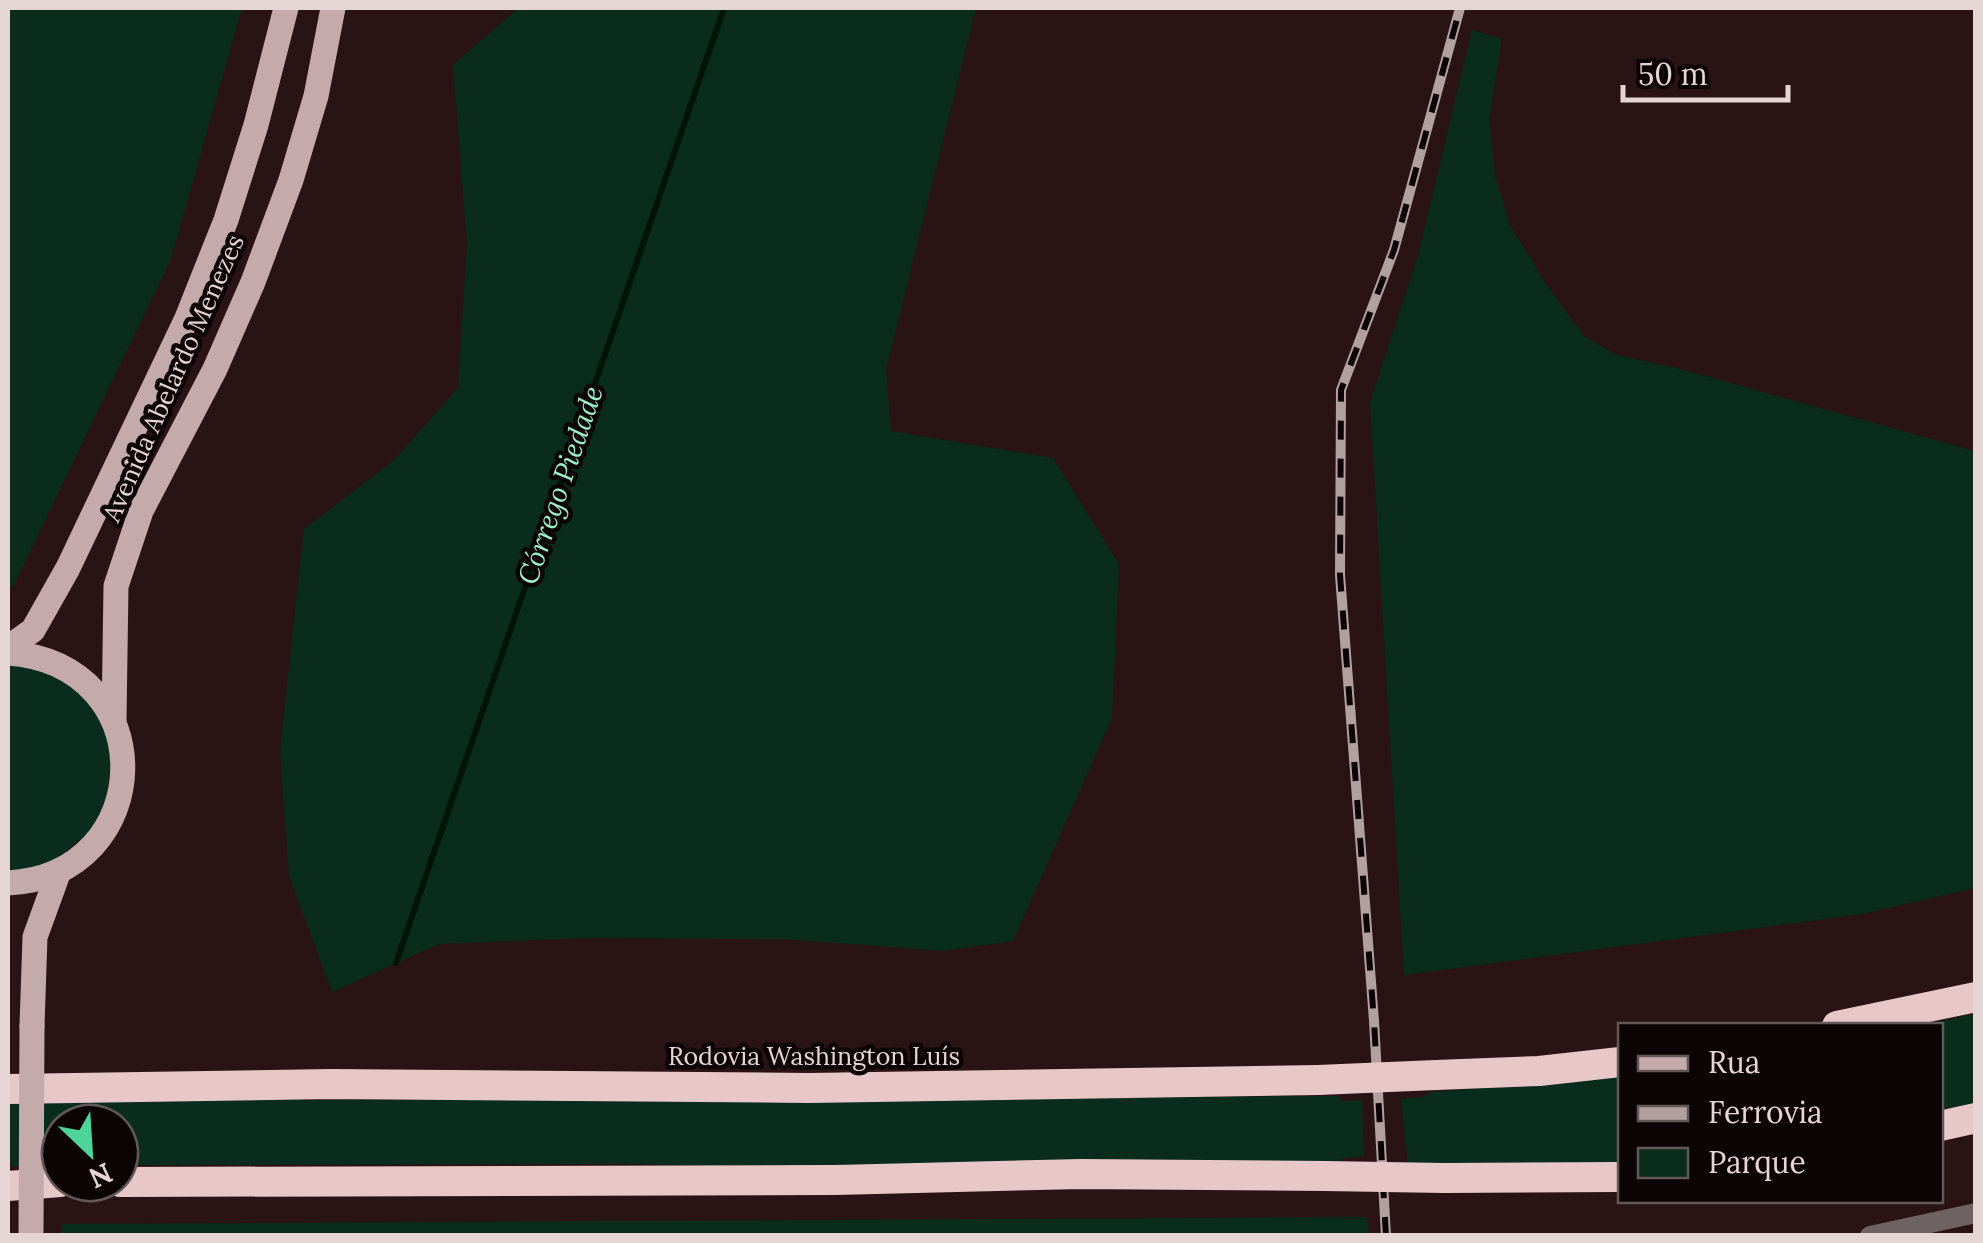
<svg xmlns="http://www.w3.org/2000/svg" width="1983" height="1243" viewBox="0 0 1983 1243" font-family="Lora,serif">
<rect width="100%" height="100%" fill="#2a1315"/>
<g fill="#092c1d">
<polygon points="8,8 242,8 171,259 14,585 8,590"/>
<polygon points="518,8 976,8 886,369 891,431 1053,458 1119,564 1112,718 1013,941 942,951 782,939 583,938 439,944 332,992 289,876 280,750 304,529 393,461 458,388 467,244 453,65"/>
<polygon points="1472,30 1502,39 1489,119 1495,176 1510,225 1546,284 1584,336 1616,355 1677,368 1975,451 1975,888 1862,914 1404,975 1370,402 1418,256"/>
<polygon points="8,663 46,669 90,701 105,725 112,751 106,805 93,829 51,864 8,872"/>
<polygon points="1975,1014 1975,1108 1941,1114 1940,1026 1915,1026"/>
<polygon points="1620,1076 1620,1163 1408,1165 1401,1099 1423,1097 1431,1092"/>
<polygon points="1339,1096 1342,1101 1362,1100 1364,1156 1340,1159 1339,1164 817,1169 628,1164 120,1165 120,1123 60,1123 60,1165 8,1166 8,1101"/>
<polygon points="1367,1217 1369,1235 62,1235 62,1224"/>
</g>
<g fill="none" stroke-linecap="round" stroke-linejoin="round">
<polyline stroke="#001307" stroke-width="6" points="396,963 724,8"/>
<polyline stroke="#6f6262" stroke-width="20" points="1870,1236 1976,1213"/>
<g stroke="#c5aaab" stroke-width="25">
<polyline points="8,648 33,630 68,568 187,318 226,220 256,125 286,8"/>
<path d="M 8,653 C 164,664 158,875 8,883"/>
<polyline points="114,720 116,586 141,511 215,369 253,282 291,180 316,96 333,8"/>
<polyline points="32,1026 35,937 59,871"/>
</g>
<g stroke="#e8c7c8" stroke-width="30">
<polyline points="1837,1026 1976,997"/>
<polyline points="1436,1075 1539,1071 1620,1062"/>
<polyline points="8,1089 331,1084 809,1088 1318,1080"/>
<polyline points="1940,1126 1976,1118"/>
<polyline points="1444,1178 1620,1177"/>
<polyline points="120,1182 835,1180 1081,1174 1325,1176"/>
<polyline points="8,1186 60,1182"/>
</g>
<g stroke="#b2a0a0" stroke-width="10">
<polyline id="rail" points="1386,1236 1374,1021 1340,575 1341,390 1394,250 1460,8"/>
</g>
<use href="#rail" stroke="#0c0404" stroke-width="6" stroke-dasharray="19" stroke-linecap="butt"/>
<polyline stroke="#c5aaab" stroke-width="25" points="31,1231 32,1026"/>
<g stroke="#e8c7c8" stroke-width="30">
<polyline points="1318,1080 1436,1075"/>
<polyline points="1325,1176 1444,1178"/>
</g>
</g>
<g text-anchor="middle" stroke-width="9" stroke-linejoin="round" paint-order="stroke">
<g font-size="25" fill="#e6d5d5" stroke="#0c0404">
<text transform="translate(173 378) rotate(-66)" y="9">Avenida Abelardo Menezes</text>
<text x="814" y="1065">Rodovia Washington Luís</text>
</g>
<g font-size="28" font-style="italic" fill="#9df1c6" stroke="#0c0404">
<text transform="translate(560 485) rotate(-71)" y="10">Córrego Piedade</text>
</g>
</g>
<rect width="1983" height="1243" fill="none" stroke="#e6d5d5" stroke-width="20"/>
<rect x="1618" y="1023" width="325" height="180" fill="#0c0404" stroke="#635858" stroke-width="2.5"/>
<rect x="1638" y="1056" width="50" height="15" fill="#c5aaab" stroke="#635858" stroke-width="2.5"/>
<text x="1708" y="1073" font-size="30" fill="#e6d5d5">Rua</text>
<rect x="1638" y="1106" width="50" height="15" fill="#b2a0a0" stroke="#635858" stroke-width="2.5"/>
<text x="1708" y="1123" font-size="30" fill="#e6d5d5">Ferrovia</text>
<rect x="1638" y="1148" width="50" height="30" fill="#092c1d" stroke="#635858" stroke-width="2.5"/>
<text x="1708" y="1173" font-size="30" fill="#e6d5d5">Parque</text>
<g transform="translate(90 1153) rotate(155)"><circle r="48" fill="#0c0404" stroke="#635858" stroke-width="2.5"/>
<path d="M0-8L18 38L0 25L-18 38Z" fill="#4ed399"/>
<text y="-15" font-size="28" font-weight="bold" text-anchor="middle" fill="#e6d5d5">N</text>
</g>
<path d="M1623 85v15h165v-15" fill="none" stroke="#e6d5d5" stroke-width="5"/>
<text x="1638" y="85" font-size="30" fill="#e6d5d5" stroke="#0c0404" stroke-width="8" paint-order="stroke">50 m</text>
</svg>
